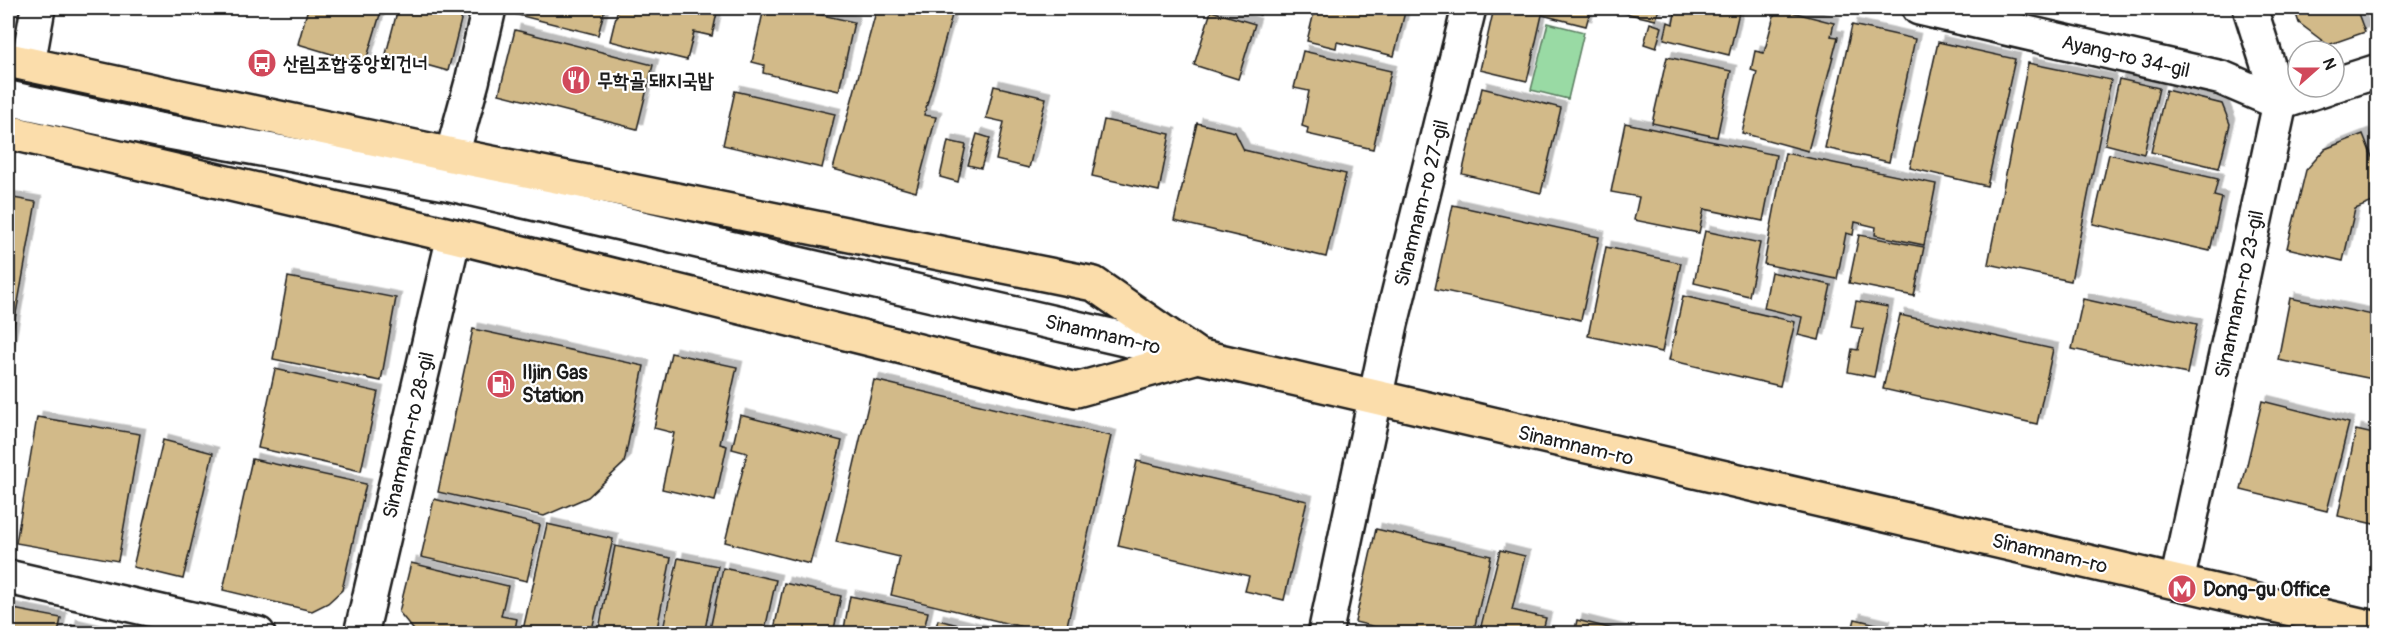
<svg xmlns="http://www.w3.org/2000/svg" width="2385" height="641" viewBox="0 0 2385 641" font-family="Pangolin,'Poor Story',sans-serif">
<defs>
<filter id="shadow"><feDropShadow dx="5.5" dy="-5.5" stdDeviation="0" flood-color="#0004"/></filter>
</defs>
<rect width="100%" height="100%" fill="#fff"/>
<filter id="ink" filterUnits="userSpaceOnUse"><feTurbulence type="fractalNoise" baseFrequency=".0167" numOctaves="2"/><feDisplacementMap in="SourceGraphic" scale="12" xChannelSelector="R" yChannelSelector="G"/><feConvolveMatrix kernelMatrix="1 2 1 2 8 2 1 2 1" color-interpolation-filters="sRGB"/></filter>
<g filter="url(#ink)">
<polygon fill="#99daa4" stroke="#5a7b60" stroke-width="1.5" points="1548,23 1584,32 1568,99 1531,90"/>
<g fill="#d2ba89" stroke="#1c1c1c" stroke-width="1.5" filter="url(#shadow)">
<polygon points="308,8 382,8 365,64 298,44"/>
<polygon points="398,8 464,8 448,71 386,54"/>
<polygon points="511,8 605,8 598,35 510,13"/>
<polygon points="618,8 718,8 712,36 694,32 687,60 610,41"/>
<polygon points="764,8 790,8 854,22 839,91 763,73 764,65 752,62"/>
<polygon points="877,8 954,8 924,115 936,117 916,192 833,169"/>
<polygon points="1234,8 1262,8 1260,15"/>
<polygon points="1315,8 1406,8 1394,56 1337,42 1336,48 1307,41"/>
<polygon points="1494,8 1591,8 1586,26 1542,15 1527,81 1480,70"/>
<polygon points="1602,8 1659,8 1656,20"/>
<polygon points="1676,8 1740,8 1729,55 1664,39 1668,22 1673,24"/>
<polygon points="1776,8 1834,23 1831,36 1838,37 1808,151 1742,133 1757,72 1751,70 1755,51 1764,53"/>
<polygon points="2126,8 2160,8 2159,13"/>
<polygon points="2294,8 2356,8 2365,32 2328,45 2299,23"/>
<polygon points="2368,8 2378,8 2378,21 2373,22"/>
<polygon points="1211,11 1255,24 1238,79 1194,65"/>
<polygon points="1650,23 1662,27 1656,48 1644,44"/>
<polygon points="1852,25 1915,39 1889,162 1825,148"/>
<polygon points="515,30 653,65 637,129 499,94"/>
<polygon points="1938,42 2015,59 1987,186 1910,168"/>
<polygon points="1303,51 1391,71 1373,149 1307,134 1308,128 1302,126 1309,91 1294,88"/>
<polygon points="1667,57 1731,71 1717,137 1652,123"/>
<polygon points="2028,63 2111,80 2071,281 1988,264"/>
<polygon points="2119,79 2159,88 2144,154 2105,144"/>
<polygon points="994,86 1046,98 1029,168 996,160 1004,122 986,118"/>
<polygon points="1482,88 1561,108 1541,193 1462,174"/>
<polygon points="2166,90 2222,104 2230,124 2219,168 2151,152"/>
<polygon points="735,91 835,114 822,168 723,145"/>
<polygon points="1104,120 1170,134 1159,191 1092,176"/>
<polygon points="1197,123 1235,132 1244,150 1346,174 1326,257 1174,221"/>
<polygon points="1625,123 1776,155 1763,221 1704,209 1699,233 1634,220 1639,197 1611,192"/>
<polygon points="977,134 990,138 981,168 968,165"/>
<polygon points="2363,134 2378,172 2378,200 2355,209 2343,261 2287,248 2306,170 2325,149"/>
<polygon points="948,141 966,145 958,182 940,177"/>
<polygon points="1785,153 1936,184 1924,245 1875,235 1876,227 1855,222 1853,235 1846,233 1837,279 1764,264"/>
<polygon points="2109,154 2218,179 2214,196 2222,198 2210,251 2093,224"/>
<polygon points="8,197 36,202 8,358"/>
<polygon points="1453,205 1599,237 1581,320 1435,289"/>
<polygon points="1705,231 1760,243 1749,296 1694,283"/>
<polygon points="1859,235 1924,247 1914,296 1849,283"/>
<polygon points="1606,247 1681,263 1662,352 1588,336"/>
<polygon points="1771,272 1831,285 1819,340 1798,335 1802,317 1764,308"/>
<polygon points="288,277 396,298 381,381 273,359"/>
<polygon points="1683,296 1795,322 1780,386 1669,360"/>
<polygon points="2290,298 2378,316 2378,380 2278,360"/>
<polygon points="2083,299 2197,324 2187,374 2072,349"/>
<polygon points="1856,301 1888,307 1874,377 1848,372 1852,349 1858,350 1863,329 1851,327"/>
<polygon points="1900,315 2053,349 2037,424 1883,389"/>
<polygon points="473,329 644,366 624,463 588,497 544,516 438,492"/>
<polygon points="671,353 737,367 720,444 727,446 715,501 662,489 674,433 654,428"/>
<polygon points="275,369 378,392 361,471 258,448"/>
<polygon points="874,380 1111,436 1065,634 1051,634 891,595 900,557 836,542"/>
<polygon points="2262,401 2349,423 2327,511 2241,490"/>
<polygon points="740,415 842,441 810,564 725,542 747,453 732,449"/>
<polygon points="37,417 140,434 118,561 16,543"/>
<polygon points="2356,430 2378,435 2378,525 2338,516"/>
<polygon points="163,440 213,453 183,579 133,567"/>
<polygon points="252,459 366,484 342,590 328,603 312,611 223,590"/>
<polygon points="1137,461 1307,501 1284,600 1245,591 1249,576 1118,546"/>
<polygon points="434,499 540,525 527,581 421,557"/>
<polygon points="547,524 613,539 591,634 522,634"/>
<polygon points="1376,529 1491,556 1473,634 1405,634 1355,622"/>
<polygon points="615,546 671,558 656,634 598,634"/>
<polygon points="1500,550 1525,556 1512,610 1546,618 1542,634 1479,634"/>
<polygon points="678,558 718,566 704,634 662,634"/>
<polygon points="411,563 508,586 501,616 517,619 514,634 417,634 399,612"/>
<polygon points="723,568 776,580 764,634 709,634"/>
<polygon points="784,583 841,596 833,634 773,634"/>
<polygon points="850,596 928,612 923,634 843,634"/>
<polygon points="8,608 61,618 58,634 8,634"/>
<polygon points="1855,619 1885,626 1883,634 1851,634"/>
<polygon points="938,620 983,631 982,634 934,634"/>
<polygon points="1577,620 1633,634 1574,634"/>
<polygon points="71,625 110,634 69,634"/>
</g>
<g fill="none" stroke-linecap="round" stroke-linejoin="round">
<g stroke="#1c1c1c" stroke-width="38">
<g id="minor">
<polyline points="1919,8 2222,78 2280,103 2328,87"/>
<polyline points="28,64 38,8"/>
<polyline points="2334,85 2378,71"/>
<polyline points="8,98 158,130 446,183 1198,356"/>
<polyline points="452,155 472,82 489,8"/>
<polyline points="8,577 258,634"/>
<polyline points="2177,582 2280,103 2250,8"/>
<polyline points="361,634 454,236"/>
<polyline points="1325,634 1391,324 1469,8"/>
</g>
</g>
<g stroke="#1c1c1c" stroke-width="38">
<g id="major">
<polyline points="8,60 452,155 1094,284 1198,356 2378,629"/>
<polyline points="8,132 454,236 1076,390 1198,356"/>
</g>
</g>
<use href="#minor" stroke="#fff" stroke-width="33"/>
<use href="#major" stroke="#fbddab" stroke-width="33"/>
</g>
</g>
<defs>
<g id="bus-disc" transform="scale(1.5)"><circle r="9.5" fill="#d1495b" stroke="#fff"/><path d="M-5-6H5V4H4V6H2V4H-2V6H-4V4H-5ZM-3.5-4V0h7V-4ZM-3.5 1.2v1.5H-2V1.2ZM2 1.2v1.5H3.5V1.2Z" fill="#fff"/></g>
<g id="restaurant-disc" transform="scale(1.5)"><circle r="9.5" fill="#d1495b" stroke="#fff"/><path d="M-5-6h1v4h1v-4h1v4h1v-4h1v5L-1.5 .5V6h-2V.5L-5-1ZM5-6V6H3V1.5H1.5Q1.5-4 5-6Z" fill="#fff"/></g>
<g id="fuel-disc" transform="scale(1.5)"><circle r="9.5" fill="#d1495b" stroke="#fff"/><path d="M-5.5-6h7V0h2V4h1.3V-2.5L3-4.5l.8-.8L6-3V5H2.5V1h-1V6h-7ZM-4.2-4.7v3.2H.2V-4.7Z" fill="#fff"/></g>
<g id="metro-disc" transform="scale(1.5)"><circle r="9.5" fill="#d1495b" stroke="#fff"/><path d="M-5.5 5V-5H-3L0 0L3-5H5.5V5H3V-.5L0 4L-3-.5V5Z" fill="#fff"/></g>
</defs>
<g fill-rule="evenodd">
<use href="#bus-disc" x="262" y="63"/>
<use href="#restaurant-disc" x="576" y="80"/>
<use href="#fuel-disc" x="501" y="384"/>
<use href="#metro-disc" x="2182" y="589"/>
</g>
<g text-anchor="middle" stroke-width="4.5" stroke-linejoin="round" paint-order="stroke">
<g font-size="20" fill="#1c1c1c" stroke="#fff">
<text transform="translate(2126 56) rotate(13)" y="7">Ayang-ro 34-gil</text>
<text transform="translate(1421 203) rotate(-76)" y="7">Sinamnam-ro 27-gil</text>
<text transform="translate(2239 294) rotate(-78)" y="7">Sinamnam-ro 23-gil</text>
<text transform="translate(1103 334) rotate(13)" y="7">Sinamnam-ro</text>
<text transform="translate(408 435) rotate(-77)" y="7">Sinamnam-ro 28-gil</text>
<text transform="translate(1576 445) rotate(13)" y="7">Sinamnam-ro</text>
<text transform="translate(2050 553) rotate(13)" y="7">Sinamnam-ro</text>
</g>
<g font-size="20" font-weight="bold" fill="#1c1c1c" stroke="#fff" text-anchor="start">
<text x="283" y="70">산림조합중앙회건너</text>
<text x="597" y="87">무학골 돼지국밥</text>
<text x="522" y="379">Iljin Gas<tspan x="522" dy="23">Station</tspan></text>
<text x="2203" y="596">Dong-gu Office</text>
</g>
</g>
<rect width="2385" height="641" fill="none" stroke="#fff" stroke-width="30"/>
<rect x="15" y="15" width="2355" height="611" fill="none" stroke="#1c1c1c" stroke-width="2" filter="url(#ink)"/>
<g transform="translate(2316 69) rotate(69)"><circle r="28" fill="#ffffff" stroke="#a4a4a4" stroke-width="1.5"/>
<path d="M0-4.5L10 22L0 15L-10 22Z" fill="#d1495b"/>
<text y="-9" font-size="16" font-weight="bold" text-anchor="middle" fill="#1c1c1c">N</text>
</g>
</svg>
